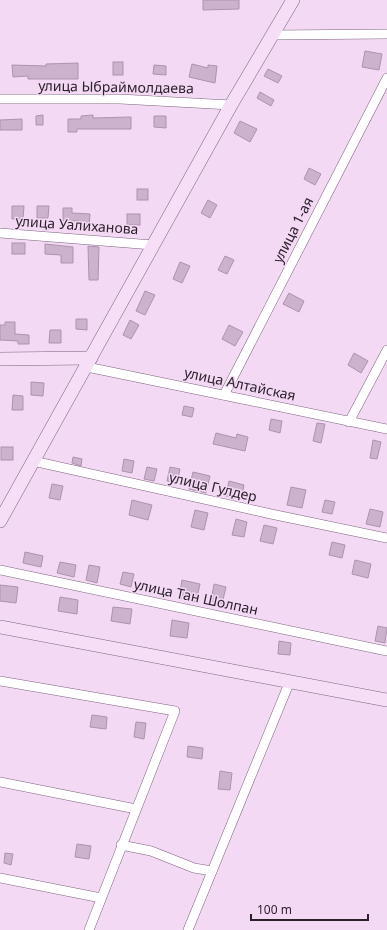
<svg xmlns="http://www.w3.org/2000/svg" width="387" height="930" viewBox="0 0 387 930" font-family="'Noto Sans',sans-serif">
<rect width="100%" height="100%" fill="#f4d9f5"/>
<g fill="#ccb2cc" stroke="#ad93ad">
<polygon points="203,0 239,0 239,9 203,10"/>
<polygon points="365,51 382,54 379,70 362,67"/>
<rect x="113" y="62" width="10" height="13"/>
<polygon points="78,63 78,79 28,79 28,76 13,77 12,65 46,66 46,64"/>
<polygon points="192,64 208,68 208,65 217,66 215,83 189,77"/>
<polygon points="154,65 166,66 166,75 153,74"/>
<polygon points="268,69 282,76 278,83 264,76"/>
<polygon points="260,92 274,100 271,106 257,98"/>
<polygon points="43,115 43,125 36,125 36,116"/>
<polygon points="93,115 93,118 131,117 131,129 77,129 77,132 68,132 68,119 81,119 81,116"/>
<polygon points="154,116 166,116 166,128 154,127"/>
<polygon points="22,119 22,130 0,130 0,120"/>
<polygon points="240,121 257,129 250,142 234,133"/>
<polygon points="309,168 321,174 315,185 304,179"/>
<rect x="137" y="189" width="11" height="11"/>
<polygon points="208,200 217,205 210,218 201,213"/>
<polygon points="12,206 24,206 23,219 12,219"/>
<polygon points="37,206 49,206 48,218 37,218"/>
<polygon points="63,208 72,208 72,213 90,214 89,227 79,227 79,221 63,221"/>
<rect x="127" y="214" width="13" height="11"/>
<rect x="12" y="243" width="13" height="11"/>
<polygon points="45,244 73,247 73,263 61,263 61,255 45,254"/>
<polygon points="88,246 99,247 98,280 89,280"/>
<polygon points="225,256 234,260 227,274 218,270"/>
<polygon points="180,262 190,266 182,283 173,279"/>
<polygon points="145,291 155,295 145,315 136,311"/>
<polygon points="289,293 304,301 299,312 283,304"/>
<polygon points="76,319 87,319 87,330 76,329"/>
<polygon points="130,320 139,325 131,339 123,335"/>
<polygon points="5,322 15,322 15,334 29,335 29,344 18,344 18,341 0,340 0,325 5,325"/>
<polygon points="229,325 243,332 235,346 222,339"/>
<polygon points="50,330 61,330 61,343 49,343"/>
<polygon points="354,353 368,361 361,373 348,365"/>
<polygon points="31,382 44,383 43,396 31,395"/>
<polygon points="13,395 23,396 23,410 12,410"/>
<polygon points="184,406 194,408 192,417 182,415"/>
<polygon points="271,419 282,421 280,433 269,430"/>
<polygon points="317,423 325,424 321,443 313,441"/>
<polygon points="216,433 236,438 237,434 248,437 245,451 213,444"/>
<polygon points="373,440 381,442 377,459 370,458"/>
<rect x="1" y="447" width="12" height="13"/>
<polygon points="73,457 82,459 81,466 72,463"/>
<polygon points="124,459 134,461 132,473 122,471"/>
<polygon points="147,467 157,469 154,481 144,479"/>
<polygon points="170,467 180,469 177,483 167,481"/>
<polygon points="193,472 210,476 206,493 189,489"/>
<polygon points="229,481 244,485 241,499 226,496"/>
<polygon points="52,484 63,486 60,500 49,498"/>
<polygon points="291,487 306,490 302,508 287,505"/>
<polygon points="132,500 152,505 148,520 129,515"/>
<polygon points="325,500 335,502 332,514 322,512"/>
<polygon points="370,509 383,512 380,527 366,524"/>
<polygon points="195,510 208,513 204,530 191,527"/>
<polygon points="236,519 247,522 244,537 232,535"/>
<polygon points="264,525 277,528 273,544 260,541"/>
<polygon points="332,542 345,545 342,558 329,555"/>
<polygon points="25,552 43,556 41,567 23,563"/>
<polygon points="355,560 371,564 368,578 352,574"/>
<polygon points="60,562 76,565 74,577 57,573"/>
<polygon points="89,565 100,567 97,583 86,580"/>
<polygon points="123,572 134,574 131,587 120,584"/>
<polygon points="182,580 200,584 196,602 179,598"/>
<polygon points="214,584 226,587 222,604 211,601"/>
<polygon points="0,585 18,587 16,603 0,601"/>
<polygon points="60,597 78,600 77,614 58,611"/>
<polygon points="113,607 132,609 130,624 111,621"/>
<polygon points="172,620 189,623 187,638 170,636"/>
<polygon points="378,626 387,628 385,643 375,641"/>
<polygon points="279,641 291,643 290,655 278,654"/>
<polygon points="92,715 107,717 106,729 90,727"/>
<polygon points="136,722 146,723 144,739 134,737"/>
<polygon points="188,746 203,748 202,759 187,757"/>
<polygon points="220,771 232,773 230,790 218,789"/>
<polygon points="77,844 91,846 89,859 75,857"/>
<polygon points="5,853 13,854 11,865 4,863"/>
</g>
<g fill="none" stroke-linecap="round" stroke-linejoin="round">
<g stroke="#7c647c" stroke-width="10">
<g id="street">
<polyline points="272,35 387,34"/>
<polyline points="0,99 120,99 231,105"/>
<polyline points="0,233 153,245"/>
<polyline points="87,367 387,429"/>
<polyline points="224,395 387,78"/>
<polyline points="349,422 387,350"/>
<polyline points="33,461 271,514 387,538"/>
<polyline points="0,570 387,651"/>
<polyline points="0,681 175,711 89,930"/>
<polyline points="0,782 136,809"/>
<polyline points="121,845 151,851 194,868 212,871"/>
<polyline points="0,878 101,898"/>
<polyline points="188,930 290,681"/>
</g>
</g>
<g stroke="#7c647c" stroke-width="14">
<g id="secondary">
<polyline points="0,359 91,358"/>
<polyline points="0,521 231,105 293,0"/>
<polyline points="0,627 387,700"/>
</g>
</g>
<use href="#street" stroke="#fff" stroke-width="9"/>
<use href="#secondary" stroke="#f5def6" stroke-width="13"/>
</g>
<g text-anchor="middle" stroke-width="3" stroke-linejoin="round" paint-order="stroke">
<g font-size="14" fill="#2b212b" stroke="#f4d9f5">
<text transform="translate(116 87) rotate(1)" y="5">улица Ыбраймолдаева</text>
<text transform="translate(77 225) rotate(4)" y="5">улица Уалиханова</text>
<text transform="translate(293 230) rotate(-63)" y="5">улица 1-ая</text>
<text transform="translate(240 384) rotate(12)" y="5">улица Алтайская</text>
<text transform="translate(213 487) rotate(13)" y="5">улица Гулдер</text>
<text transform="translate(196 597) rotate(12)" y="5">улица Тан Шолпан</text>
</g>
</g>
<path d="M251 914v6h117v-6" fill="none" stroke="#2b212b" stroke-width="2"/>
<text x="257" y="914" font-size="12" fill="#2b212b" stroke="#f4d9f5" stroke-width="3" paint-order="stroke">100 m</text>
</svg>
